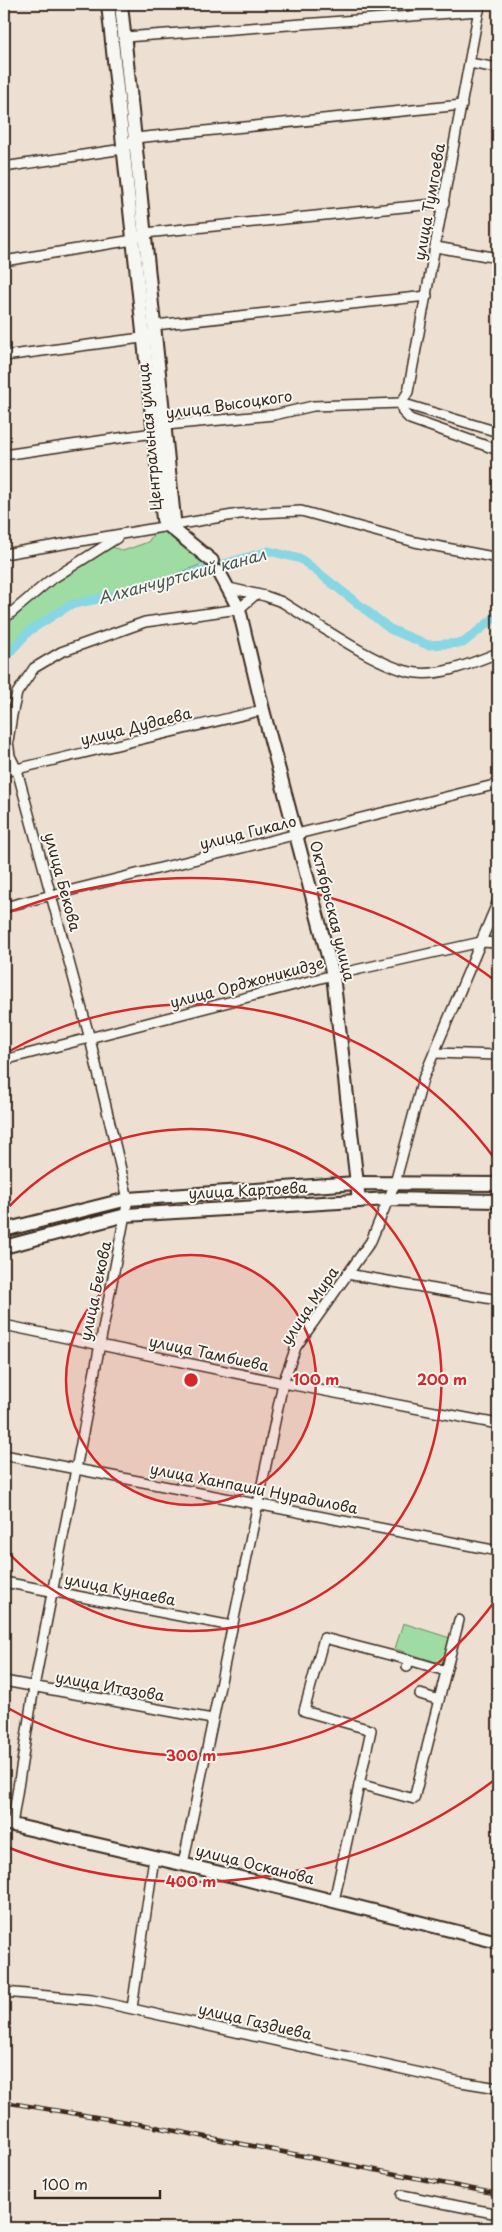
<svg xmlns="http://www.w3.org/2000/svg" width="502" height="2232" viewBox="0 0 502 2232" font-family="'Playpen Sans',sans-serif">
<rect width="100%" height="100%" fill="#ede0d2"/>
<filter id="ink" filterUnits="userSpaceOnUse"><feTurbulence type="fractalNoise" baseFrequency=".02" numOctaves="2"/><feDisplacementMap in="SourceGraphic" scale="10" xChannelSelector="R" yChannelSelector="G"/><feConvolveMatrix kernelMatrix="1 2 1 2 8 2 1 2 1" color-interpolation-filters="sRGB"/></filter>
<g filter="url(#ink)">
<g fill="#9edca4" stroke="#6c8361">
<polygon points="163,532 173,534 208,562 124,593 70,605 29,631 9,653 4,665 4,619 49,581 110,546 123,551 148,542 154,533"/>
<polygon points="403,1623 450,1638 442,1664 395,1649"/>
</g>
<g fill="none" stroke-linecap="round" stroke-linejoin="round">
<polyline stroke="#87d6e4" stroke-width="9" points="4,665 9,653 29,631 70,605 124,593 269,551 301,559 390,629 428,645 463,643 498,615"/>
<g stroke="#3b2a1e" stroke-width="12">
<g id="street">
<polyline points="125,37 479,11"/>
<polyline points="469,63 498,68"/>
<polyline points="4,167 123,149 135,138 462,105"/>
<polyline points="436,247 498,258"/>
<polyline points="4,261 133,240 145,233 444,203"/>
<polyline points="155,325 427,296"/>
<polyline points="4,356 149,337"/>
<polyline points="401,403 408,392 480,4"/>
<polyline points="401,403 403,412 410,419 498,450"/>
<polyline points="4,455 153,433 166,425 274,415 313,406 401,403 498,432"/>
<polyline points="4,554 239,514 301,511 415,542 498,558"/>
<path d="M 229,588 L 265,596 L 282,602 C 314,622 382,670 417,673 C 443,676 474,662 498,653"/>
<polyline points="4,619 49,581 117,538"/>
<polyline points="4,772 263,710"/>
<polyline points="4,907 498,784"/>
<polyline points="434,1053 498,1055"/>
<polyline points="4,1060 333,975 481,942 498,943"/>
<polyline points="347,1274 498,1300"/>
<polyline points="4,1325 283,1383 498,1424"/>
<polyline points="4,1455 498,1551"/>
<polyline points="4,1582 232,1626"/>
<polyline points="407,1667 409,1660 446,1671"/>
<polyline points="4,1681 212,1719"/>
<polyline points="420,1694 439,1700"/>
<polyline points="359,1784 414,1799 459,1620"/>
<polyline points="12,1825 34,1687 128,1199 90,1039 17,770 10,756 8,741 12,715 17,693 34,668 61,652 145,622 239,609 255,595"/>
<polyline points="183,1864 283,1383 296,1347 371,1241 395,1183 423,1079 498,901"/>
<polyline points="334,1901 371,1730 304,1711 324,1638 409,1660"/>
<polyline points="4,1992 92,2000 461,2082 498,2088"/>
<polyline points="132,2008 154,1858"/>
<polyline points="402,2195 498,2214"/>
</g>
</g>
<g stroke="#3b2a1e" stroke-width="16">
<g id="secondary">
<polyline points="108,4 163,519 168,521"/>
<polyline points="121,4 174,519 168,521"/>
<polyline points="168,521 169,526 212,561"/>
<polyline points="219,572 239,609 263,710 333,975 359,1201"/>
<polyline points="4,1230 128,1199 356,1183 498,1184"/>
<polyline points="4,1247 126,1215 389,1199 498,1201"/>
<polyline points="4,1823 229,1875 498,1942"/>
</g>
</g>
<use href="#street" stroke="#f6f6f2" stroke-width="9"/>
<use href="#secondary" stroke="#f6f6f2" stroke-width="12"/>
<g stroke="#3b2a1e" stroke-width="4.5">
<polyline id="rail" points="4,2102 145,2125 498,2194"/>
</g>
<use href="#rail" stroke="#f6f6f2" stroke-width="2.5" stroke-dasharray="8" stroke-linecap="butt"/>
</g>
</g>
<circle cx="191" cy="1380" r="125" fill="#d62828" fill-opacity=".12"/>
<g fill="none" stroke="#d62828" stroke-width="2.5">
<circle cx="191" cy="1380" r="125"/>
<path d="M4 1212A251 251 0 1 1 4 1548"/>
<path d="M497 1598A376 376 0 0 1 6 1707M6 1053A376 376 0 0 1 497 1162"/>
<path d="M497 1778A502 502 0 0 1 7 1847M7 913A502 502 0 0 1 497 982"/>
</g>
<g text-anchor="middle" stroke-width="4" stroke-linejoin="round" paint-order="stroke">
<g font-size="15" fill="#3b2a1e" stroke="#f6f6f2">
<text transform="translate(430 202) rotate(-80)" y="5">улица Тумгоева</text>
<text transform="translate(229 405) rotate(-8)" y="5">улица Высоцкого</text>
<text transform="translate(150 437) rotate(-95)" y="5">Центральная улица</text>
<text transform="translate(136 727) rotate(-14)" y="5">улица Дудаева</text>
<text transform="translate(248 833) rotate(-14)" y="5">улица Гикало</text>
<text transform="translate(62 882) rotate(75)" y="5">улица Бекова</text>
<text transform="translate(332 911) rotate(76)" y="5">Октябрьская улица</text>
<text transform="translate(247 983) rotate(-15)" y="5">улица Орджоникидзе</text>
<text transform="translate(248 1191) rotate(-3)" y="5">улица Картоева</text>
<text transform="translate(96 1291) rotate(-78)" y="5">улица Бекова</text>
<text transform="translate(310 1306) rotate(-56)" y="5">улица Мира</text>
<text transform="translate(209 1354) rotate(12)" y="5">улица Тамбиева</text>
<text transform="translate(254 1489) rotate(11)" y="5">улица Ханпаши Нурадилова</text>
<text transform="translate(120 1590) rotate(11)" y="5">улица Кунаева</text>
<text transform="translate(110 1687) rotate(10)" y="5">улица Итазова</text>
<text transform="translate(255 1865) rotate(14)" y="5">улица Осканова</text>
<text transform="translate(255 2022) rotate(13)" y="5">улица Газдиева</text>
</g>
<g font-size="16" font-style="italic" fill="#4e5550" stroke="#f6f6f2">
<text transform="translate(182 576) rotate(-15)" y="6">Алханчуртский канал</text>
</g>
</g>
<circle cx="191" cy="1380" r="8" fill="#d62828" stroke="#f6f6f2" stroke-width="2.5"/>
<g font-size="15" text-anchor="middle" font-weight="bold" fill="#d62828" stroke="#f6f6f2" stroke-width="4" stroke-linejoin="round" paint-order="stroke">
<text x="316" y="1385">100 m</text>
<text x="442" y="1385">200 m</text>
<text x="191" y="1761">300 m</text>
<text x="191" y="1887">400 m</text>
</g>
<rect width="502" height="2232" fill="none" stroke="#f6f6f2" stroke-width="20"/>
<rect x="10" y="10" width="482" height="2212" fill="none" stroke="#3b2a1e" stroke-width="2" filter="url(#ink)"/>
<path d="M35 2190v8h125v-8" fill="none" stroke="#3b2a1e" stroke-width="2.5"/>
<text x="42" y="2190" font-size="15" fill="#3b2a1e" stroke="#f6f6f2" stroke-width="4" paint-order="stroke">100 m</text>
</svg>
